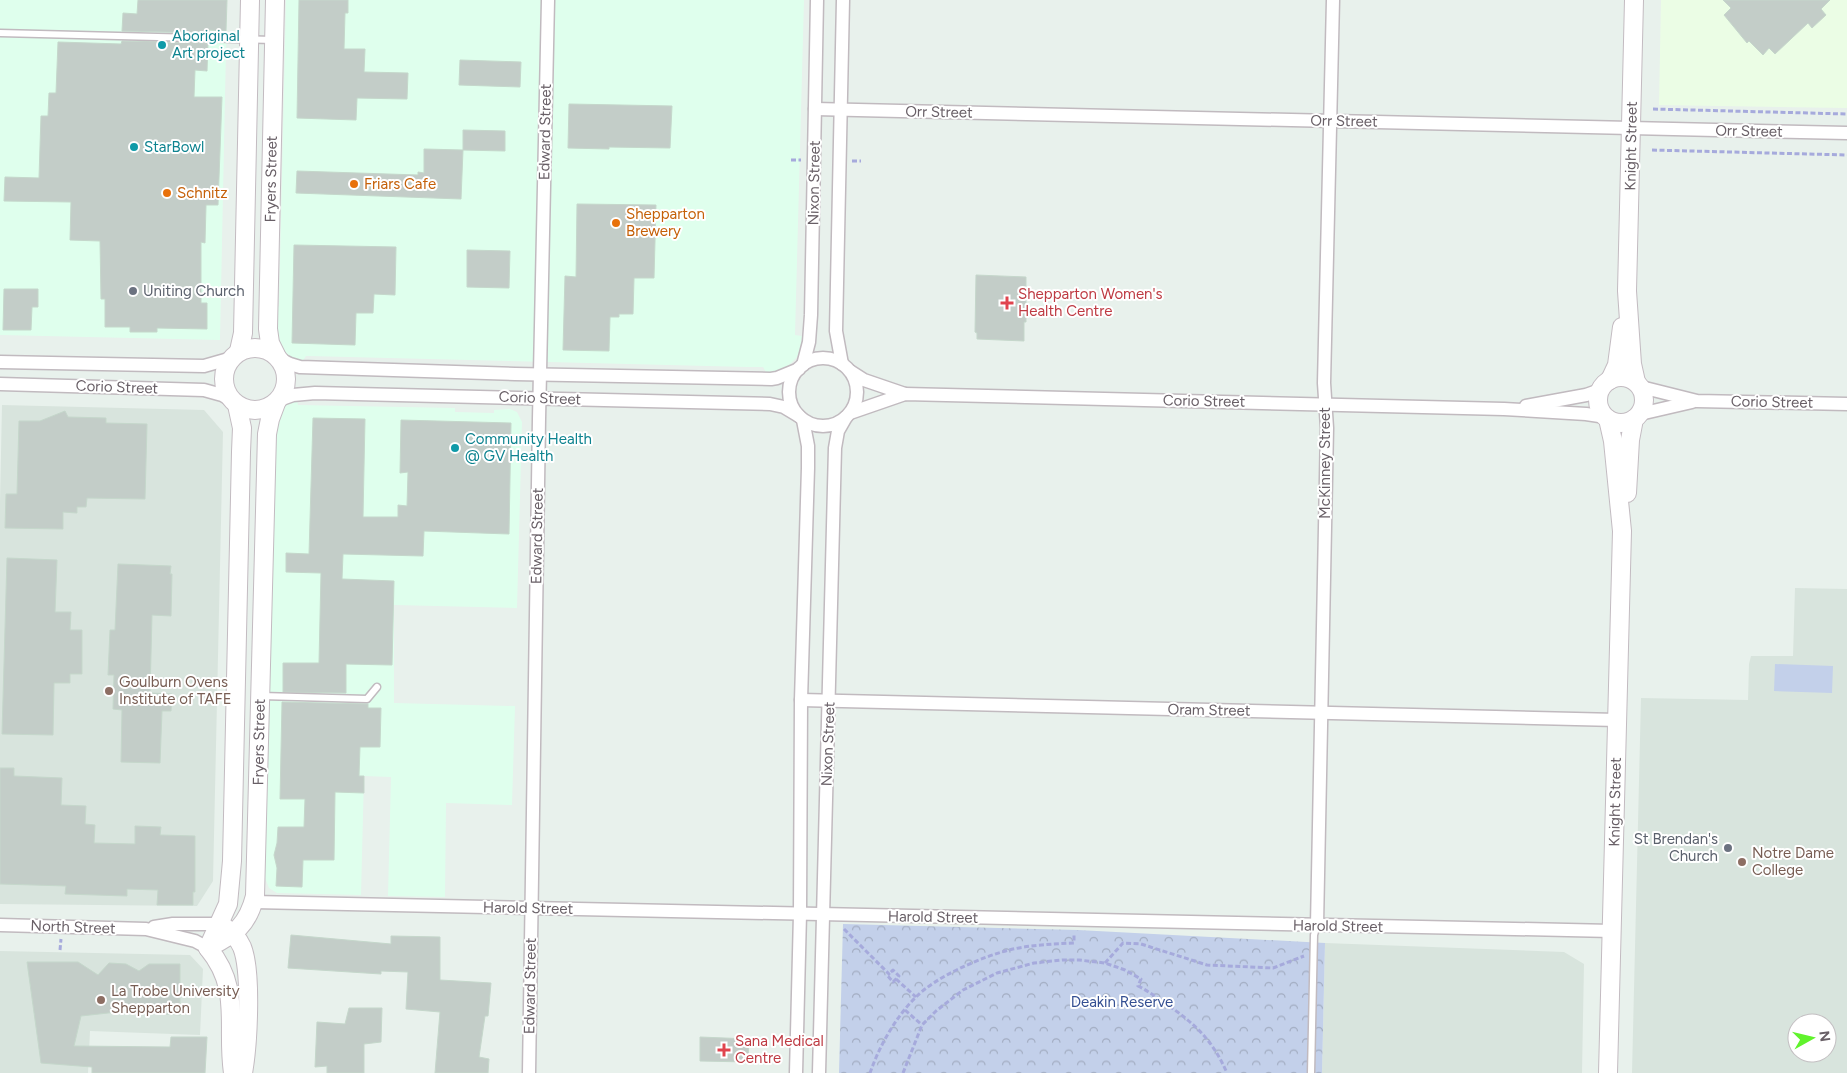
<svg xmlns="http://www.w3.org/2000/svg" width="1847" height="1073" viewBox="0 0 1847 1073" font-family="Figtree,sans-serif">
<defs>
<pattern id="park-crowns" width="20" height="18" patternUnits="userSpaceOnUse" patternTransform="scale(1.25)"><rect width="20" height="18" fill="#c3d0ea"/><path d="M2 6a3 3 0 1 1 6 0M12 15a3 3 0 1 1 6 0" fill="none" stroke="#a2acc1"/></pattern>
</defs>
<rect width="100%" height="100%" fill="#e8f1ec"/>
<g fill="#dfffed">
<polygon points="0,0 227,0 220,340 0,335"/>
<polygon points="286,0 804,0 795,335 802,336 800,349 797,357 787,367 776,372 766,372 763,367 748,367 308,356 306,356 302,362 289,359 281,351 277,344 273,307 279,306"/>
<polygon points="297,400 298,405 455,408 455,412 494,413 494,410 510,409 517,412 522,422 517,608 394,605 394,703 515,706 512,805 446,803 445,897 388,896 391,777 364,776 361,895 277,893 269,888 265,878 276,437 273,427 282,406"/>
</g>
<g fill="#d8e4dd" fill-rule="evenodd">
<polygon points="2,405 204,410 223,432 213,881 197,906 0,904 0,502"/>
<path d="M 1795,588 L 1847,589 L 1847,1073 L 1632,1073 L 1641,698 L 1748,700 L 1749,664 L 1751,656 L 1793,656 ZM 1797,1023 L 1827,1023 L 1827,1053 L 1797,1053 Z"/>
<polygon points="1325,943 1564,952 1584,964 1582,1073 1322,1073"/>
<polygon points="0,951 190,955 203,969 200,1035 90,1031 88,1073 0,1073"/>
</g>
<polygon fill="#ebfde5" points="1661,0 1847,0 1847,108 1659,105"/>
<polygon fill="#c3d0ea" points="1775,664 1833,666 1832,693 1774,691"/>
<polygon fill="url(#park-crowns)" points="843,924 1078,930 1325,943 1322,1073 839,1073"/>
<g fill="#c3cdc8" stroke="#c5d7cb">
<polygon points="138,0 227,0 226,31 209,30 209,33 122,31 123,13 137,14"/>
<polygon points="299,0 348,0 348,13 345,13 344,49 365,49 364,72 408,73 407,99 357,98 356,120 297,118"/>
<polygon points="1723,0 1830,0 1821,9 1826,15 1812,28 1808,23 1775,54 1769,48 1763,55 1749,41 1747,43 1724,15 1731,8"/>
<polygon points="122,41 208,43 207,71 195,70 194,97 222,97 218,205 206,205 205,243 201,242 201,303 207,303 207,329 157,328 157,332 130,332 130,327 105,327 105,299 101,299 100,241 70,240 71,202 4,201 5,177 39,178 41,116 48,116 49,93 56,93 58,42 121,44"/>
<polygon points="460,60 521,62 520,87 459,85"/>
<polygon points="569,104 672,106 670,148 609,147 609,149 568,148"/>
<polygon points="463,130 505,131 505,151 463,150 461,199 296,193 297,171 418,175 418,172 424,173 424,149 463,150"/>
<polygon points="577,204 656,205 654,278 634,278 633,314 619,314 619,317 610,317 609,351 563,350 565,276 576,277"/>
<polygon points="294,245 396,247 395,295 374,294 373,313 356,313 355,345 292,343"/>
<polygon points="467,250 510,251 509,288 467,287"/>
<polygon points="976,275 1026,277 1026,322 1024,322 1024,341 977,339 977,333 975,332"/>
<polygon points="4,289 38,289 38,307 32,307 31,330 3,330"/>
<polygon points="65,411 68,417 106,418 106,423 147,424 145,499 87,498 86,507 77,507 77,513 63,512 63,529 5,528 6,494 17,494 19,421 40,421"/>
<polygon points="313,418 365,419 363,517 398,517 398,505 407,506 408,472 400,473 401,420 511,423 509,534 424,531 423,556 343,554 342,579 394,581 392,665 346,664 346,693 283,692 283,663 319,663 321,573 286,572 286,553 309,554"/>
<polygon points="7,558 57,560 55,612 71,612 70,630 82,630 82,674 70,674 70,683 54,683 53,735 2,734"/>
<polygon points="118,564 171,566 170,574 172,574 171,616 152,615 150,693 172,694 171,711 162,711 160,763 121,762 122,710 113,709 114,675 108,675 110,630 115,630"/>
<polygon points="282,702 368,704 368,708 381,708 380,747 360,747 359,776 364,776 364,793 335,792 334,860 303,860 302,887 276,886 277,868 274,855 277,843 278,827 304,827 305,799 280,799"/>
<polygon points="0,768 14,768 14,776 62,778 61,805 86,806 85,824 95,825 94,843 135,844 135,826 161,827 160,835 195,836 195,892 193,892 193,905 157,905 158,890 127,889 127,896 65,894 66,886 0,884"/>
<polygon points="291,935 391,944 391,936 440,937 440,980 491,983 488,1016 485,1016 479,1057 489,1059 488,1073 435,1073 440,1012 406,1009 408,972 381,971 381,974 288,968"/>
<polygon points="27,962 78,962 98,975 109,963 126,964 139,971 149,964 180,964 180,1015 135,1012 135,1010 81,1016 74,1046 170,1047 171,1037 207,1037 205,1073 92,1073 92,1067 41,1063"/>
<polygon points="349,1008 382,1008 381,1042 364,1044 364,1073 327,1073 327,1066 315,1067 317,1022 345,1024"/>
<polygon points="700,1037 749,1039 748,1062 700,1061"/>
</g>
<g fill="none" stroke-linecap="round" stroke-linejoin="round">
<g stroke="#c1babf" stroke-width="9">
<g id="lane">
<polyline points="0,33 273,40"/>
<polyline points="262,696 367,699 377,687"/>
<polyline points="1311,1073 1314,935 1317,925"/>
</g>
</g>
<g stroke="#c1babf" stroke-width="15">
<g id="street">
<polyline points="815,109 1847,133"/>
<circle cx="823" cy="392" r="34"/>
<polyline points="280,359 290,364 300,367 515,374 771,379 777,378 799,369"/>
<polyline points="0,362 204,366 232,358"/>
<polyline points="842,364 836,331 843,0"/>
<polyline points="803,365 809,342 811,315 817,0"/>
<polyline points="850,371 864,380 905,394"/>
<polyline points="0,384 204,390 222,395 233,401"/>
<polyline points="1641,387 1697,401 1847,404"/>
<polyline points="279,400 293,395 315,393 770,404 784,407 799,416"/>
<polyline points="1526,406 1586,395 1600,390"/>
<polyline points="850,413 905,394 1504,409 1586,414 1606,417"/>
<polyline points="1640,414 1692,402"/>
<polyline points="801,700 1617,720"/>
<polyline points="253,902 1612,931"/>
<polyline points="0,925 146,929 195,941 208,948"/>
<polyline points="1317,925 1327,428 1324,383 1333,0"/>
<polyline points="154,927 173,924 220,924"/>
<polyline points="529,1073 539,419 548,0"/>
<polyline points="796,1073 800,914 801,700 808,468 808,446 803,420"/>
<polyline points="819,1073 835,448 838,431 846,417"/>
</g>
</g>
<g stroke="#c3bbc1" stroke-width="20">
<g id="secondary">
<polyline points="275,0 268,329 270,343 276,355"/>
<polyline points="1634,0 1627,291 1632,364 1636,382"/>
<circle cx="255" cy="379" r="31"/>
<polyline points="239,351 243,333 250,0"/>
<circle cx="1621" cy="400" r="23"/>
<polyline points="1610,380 1617,365 1622,327"/>
<polyline points="1608,419 1613,441 1622,531 1608,1073"/>
<polyline points="1627,493 1630,440 1634,419"/>
<path d="M 224,927 C 232,932 238,938 242,947 C 252,972 248,1045 243,1073"/>
<path d="M 208,948 C 235,933 247,927 255,896 L 267,434 L 270,419 L 276,403"/>
<polyline points="208,948 228,904 232,861 241,452 242,428 237,405"/>
<path d="M 208,948 C 242,989 226,1025 233,1073"/>
</g>
</g>
<g stroke="#a6aadc" stroke-width="3" stroke-dasharray="5 2.5" stroke-linecap="butt">
<polyline points="1653,109 1847,114"/>
<polyline points="1652,150 1847,155"/>
<polyline points="791,160 801,160"/>
<polyline points="852,161 861,161"/>
<polyline points="844,929 889,974 887,975 893,982 899,976 893,970 889,974"/>
<polyline points="60,950 61,939"/>
<polyline points="1105,963 1123,943 1141,944 1207,965 1273,968 1304,956"/>
<polyline points="896,979 916,997"/>
<polyline points="905,1010 922,1025"/>
<path d="M 870,1073 C 879,1047 895,1018 915,998 C 935,977 981,957 1009,950 C 1030,945 1052,944 1074,943 L 1074,933"/>
<path d="M 903,1073 L 922,1025 L 936,1011 L 963,990 L 997,973 L 1034,963 L 1062,960 L 1079,960 L 1105,963 L 1125,970 L 1141,979 L 1138,986 C 1148,991 1156,997 1165,1003 C 1195,1024 1212,1039 1227,1073"/>
</g>
<use href="#lane" stroke="#fff" stroke-width="6"/>
<use href="#street" stroke="#fff" stroke-width="12"/>
<use href="#secondary" stroke="#fff" stroke-width="18"/>
</g>
<g fill="#0f9aa8" stroke="#fff" stroke-width="2">
<circle cx="162" cy="45" r="5"/>
<circle cx="134" cy="147" r="5"/>
<circle cx="455" cy="448" r="5"/>
</g>
<g fill="#e8710a" stroke="#fff" stroke-width="2">
<circle cx="354" cy="184" r="5"/>
<circle cx="167" cy="193" r="5"/>
<circle cx="616" cy="223" r="5"/>
</g>
<g fill="#6b7280" stroke="#fff" stroke-width="2">
<circle cx="133" cy="291" r="5"/>
<circle cx="1728" cy="848" r="5"/>
</g>
<g fill="#e0444e" stroke="#fff" stroke-width="2">
<path d="M1004.5 295.5h5v5h5v5h-5v5h-5v-5h-5v-5h5z"/>
<path d="M721.5 1042.5h5v5h5v5h-5v5h-5v-5h-5v-5h5z"/>
</g>
<g fill="#8d6e63" stroke="#fff" stroke-width="2">
<circle cx="109" cy="691" r="5"/>
<circle cx="1742" cy="862" r="5"/>
<circle cx="101" cy="1000" r="5"/>
</g>
<g text-anchor="middle" stroke-width="4" stroke-linejoin="round" paint-order="stroke">
<g font-size="15" fill="#0d838f" stroke="#fff" text-anchor="start">
<text x="172" y="41">Aboriginal<tspan x="172" dy="17">Art project</tspan></text>
<text x="144" y="152">StarBowl</text>
<text x="465" y="444">Community Health<tspan x="465" dy="17">@ GV Health</tspan></text>
</g>
<g font-size="15" fill="#685f66" stroke="#fff">
<text transform="translate(939 112) rotate(1)" y="5">Orr Street</text>
<text transform="translate(1344 121) rotate(1)" y="5">Orr Street</text>
<text transform="translate(1749 131) rotate(1)" y="5">Orr Street</text>
<text transform="translate(545 132) rotate(-89)" y="5">Edward Street</text>
<text transform="translate(1631 146) rotate(-89)" y="5">Knight Street</text>
<text transform="translate(271 179) rotate(-89)" y="5">Fryers Street</text>
<text transform="translate(814 183) rotate(-89)" y="5">Nixon Street</text>
<text transform="translate(117 387) rotate(2)" y="5">Corio Street</text>
<text transform="translate(540 398) rotate(2)" y="5">Corio Street</text>
<text transform="translate(1204 401) rotate(1)" y="5">Corio Street</text>
<text transform="translate(1772 402) rotate(1)" y="5">Corio Street</text>
<text transform="translate(1325 463) rotate(-90)" y="5">McKinney Street</text>
<text transform="translate(537 536) rotate(-89)" y="5">Edward Street</text>
<text transform="translate(1209 710) rotate(1)" y="5">Oram Street</text>
<text transform="translate(259 742) rotate(-89)" y="5">Fryers Street</text>
<text transform="translate(828 744) rotate(-88)" y="5">Nixon Street</text>
<text transform="translate(1615 802) rotate(-89)" y="5">Knight Street</text>
<text transform="translate(528 908) rotate(1)" y="5">Harold Street</text>
<text transform="translate(933 917) rotate(1)" y="5">Harold Street</text>
<text transform="translate(1338 926) rotate(1)" y="5">Harold Street</text>
<text transform="translate(73 927) rotate(2)" y="5">North Street</text>
<text transform="translate(530 986) rotate(-89)" y="5">Edward Street</text>
</g>
<g font-size="15" fill="#c56008" stroke="#fff" text-anchor="start">
<text x="364" y="189">Friars Cafe</text>
<text x="177" y="198">Schnitz</text>
<text x="626" y="219">Shepparton<tspan x="626" dy="17">Brewery</tspan></text>
</g>
<g font-size="15" fill="#5b616d" stroke="#fff" text-anchor="start">
<text x="143" y="296">Uniting Church</text>
<text x="1718" y="844" text-anchor="end">St Brendan's<tspan x="1718" dy="17">Church</tspan></text>
</g>
<g font-size="15" fill="#be3a42" stroke="#fff" text-anchor="start">
<text x="1018" y="299">Shepparton Women's<tspan x="1018" dy="17">Health Centre</tspan></text>
<text x="735" y="1046">Sana Medical<tspan x="735" dy="17">Centre</tspan></text>
</g>
<g font-size="15" fill="#785e54" stroke="#fff" text-anchor="start">
<text x="119" y="687">Goulburn Ovens<tspan x="119" dy="17">Institute of TAFE</tspan></text>
<text x="1752" y="858">Notre Dame<tspan x="1752" dy="17">College</tspan></text>
<text x="111" y="996">La Trobe University<tspan x="111" dy="17">Shepparton</tspan></text>
</g>
<g font-size="15" fill="#344f92" stroke="#fff">
<text x="1122" y="1007">Deakin Reserve</text>
</g>
</g>
<g transform="translate(1812 1038) rotate(82)"><circle r="24" fill="#ffffff" stroke="#c3bfc2"/>
<path d="M0-4L9 19L0 12L-9 19Z" fill="#60f32c"/>
<text y="-8" font-size="14" font-weight="bold" text-anchor="middle" fill="#685f66">N</text>
</g>
</svg>
